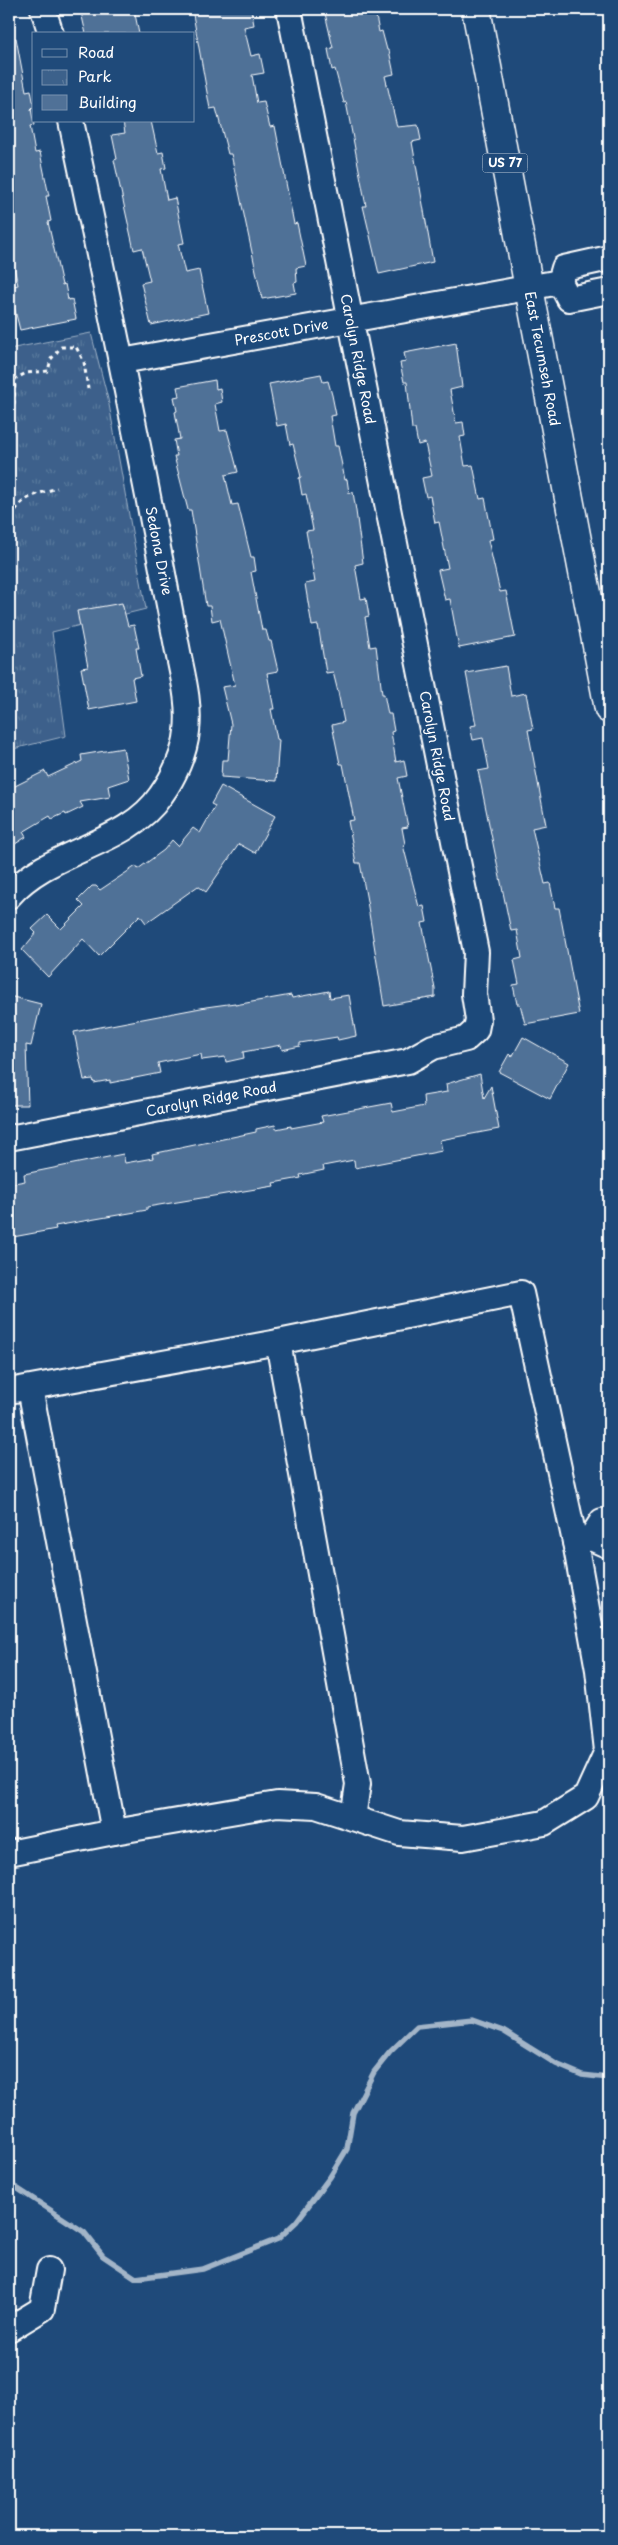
<svg xmlns="http://www.w3.org/2000/svg" width="618" height="2545" viewBox="0 0 618 2545" font-family="'Playpen Sans',sans-serif">
<defs>
<pattern id="park-tufts" width="24" height="20" patternUnits="userSpaceOnUse" patternTransform="scale(1.25)"><rect width="24" height="20" fill="#3c618b"/><path d="M3 7l-1-3M5 7V3M7 7l1-3M15 17l-1-3M17 17v-4M19 17l1-3" fill="none" stroke="#59799c"/></pattern>
</defs>
<rect width="100%" height="100%" fill="#1f4a7a"/>
<filter id="ink" filterUnits="userSpaceOnUse"><feTurbulence type="fractalNoise" baseFrequency=".02" numOctaves="2"/><feDisplacementMap in="SourceGraphic" scale="10" xChannelSelector="R" yChannelSelector="G"/><feConvolveMatrix kernelMatrix="1 2 1 2 8 2 1 2 1" color-interpolation-filters="sRGB"/></filter>
<g filter="url(#ink)">
<polygon fill="url(#park-tufts)" stroke="#9eb0c5" points="91,333 108,399 146,609 52,632 66,736 9,750 9,349"/>
<g fill="none" stroke-linecap="round" stroke-linejoin="round">
<polyline stroke="#a3b5c8" stroke-width="5.5" points="9,2183 84,2232 103,2256 136,2278 203,2269 278,2239 296,2222 330,2177 347,2149 353,2113 374,2072 390,2052 417,2026 472,2020 503,2031 556,2064 582,2075 609,2078"/>
</g>
<g fill="#507197" stroke="#fff">
<polygon points="94,9 134,9 139,34 86,34 81,12"/>
<polygon points="192,9 251,9 254,25 244,27 251,56 260,54 264,73 252,75 257,103 264,102 270,127 275,126 294,224 297,223 306,266 296,268 297,282 294,283 296,293 262,299 231,154 228,154 216,108 210,109"/>
<polygon points="324,9 372,9 372,12 375,11 379,32 382,31 387,50 389,50 394,74 385,76 397,127 418,125 421,140 412,142 433,262 379,274 363,206 366,206 346,102 344,103 335,69 332,70 328,49 333,48"/>
<polygon points="16,38 26,91 31,90 34,106 31,109 34,125 30,126 35,153 40,152 44,172 49,196 46,196 51,221 48,222 62,285 65,284 68,300 72,299 76,319 20,330 9,287 18,285 11,255 9,255 9,238 12,238 9,222 9,39"/>
<polygon points="123,121 151,121 158,153 163,152 166,168 161,169 167,200 175,198 184,243 178,244 185,273 199,270 208,313 151,325 141,283 150,281 142,248 134,250 114,160 117,159 112,135 125,133"/>
<polygon points="456,343 462,387 450,390 456,423 463,422 465,436 460,437 465,466 473,465 480,499 485,498 493,539 488,540 500,592 506,591 515,637 459,648 450,599 445,600 438,570 448,568 439,522 435,523 430,496 426,497 422,478 432,476 425,443 418,445 415,429 412,429 407,382 404,382 400,363 406,362 404,353"/>
<polygon points="321,374 323,382 328,381 332,395 336,415 330,416 335,446 338,446 345,480 347,479 349,493 353,492 356,511 363,563 355,565 361,599 366,598 369,616 365,617 370,647 376,646 382,694 384,694 388,714 391,714 394,731 391,732 396,762 404,760 407,776 398,778 408,827 402,828 405,844 403,845 419,907 424,906 427,922 422,923 435,989 435,997 384,1006 367,901 360,863 356,863 348,821 354,820 343,764 340,764 332,725 344,722 338,692 333,672 326,673 318,625 312,626 305,584 315,582 306,531 313,530 306,494 302,495 299,478 301,477 293,444 290,445 286,424 277,426 269,384"/>
<polygon points="215,380 216,389 220,388 222,402 215,404 220,431 227,430 238,472 225,475 232,505 238,504 251,557 254,557 256,571 251,572 262,630 266,630 269,641 271,641 278,671 267,673 274,709 271,709 277,739 279,740 276,781 221,777 222,760 228,760 231,724 222,687 235,685 220,619 212,621 210,606 206,606 191,510 188,510 174,456 177,456 174,440 180,439 175,412 177,411 174,397 179,396 177,387"/>
<polygon points="122,603 128,626 134,625 139,648 136,648 141,676 132,678 136,701 89,710 81,668 88,667 77,611"/>
<polygon points="506,666 511,696 526,693 533,729 528,730 546,825 532,828 545,884 550,883 555,908 559,908 579,1014 525,1024 520,1004 517,1004 513,985 519,984 514,960 522,958 517,930 511,931 482,790 478,771 489,769 483,738 473,740 470,726 476,725 466,673"/>
<polygon points="123,748 129,779 108,786 110,797 80,802 83,807 66,815 65,813 52,819 50,816 23,832 26,837 9,848 9,789 45,771 48,777 82,761 81,755"/>
<polygon points="221,786 275,816 255,853 239,844 206,892 198,886 146,923 140,915 99,956 83,939 48,977 22,950 36,933 32,929 47,915 61,929 84,906 78,900 92,886 96,886 100,890 136,866 138,869 164,850 172,840 178,846 193,828 200,833 215,806 211,804"/>
<polygon points="329,991 330,998 349,995 356,1036 338,1040 337,1037 300,1043 300,1046 282,1050 281,1045 243,1052 244,1058 226,1062 225,1057 202,1060 201,1054 158,1063 160,1073 110,1083 110,1080 94,1083 93,1079 84,1080 74,1032 206,1007 235,1003 235,1005 291,995 292,998"/>
<polygon points="9,996 41,1004 31,1046 26,1045 28,1105 9,1105"/>
<polygon points="523,1037 569,1063 550,1099 499,1072 509,1054 512,1057"/>
<polygon points="480,1074 484,1098 491,1086 499,1129 440,1140 442,1151 355,1168 354,1160 323,1166 324,1170 300,1175 301,1178 273,1183 274,1186 147,1207 147,1210 55,1226 56,1229 13,1237 9,1216 9,1184 25,1181 24,1174 123,1154 125,1163 153,1158 152,1154 256,1132 256,1129 275,1125 276,1129 291,1126 291,1128 323,1122 321,1116 391,1103 393,1112 424,1106 423,1096 447,1092 446,1084"/>
</g>
<g fill="none" stroke-linecap="round" stroke-linejoin="round">
<g stroke="#fff" stroke-width="28">
<g id="minor">
<polyline points="43,9 51,34"/>
<polyline points="609,258 564,268 560,282 569,299 609,291"/>
<path id="s1" d="M 122,361 L 560,282"/>
<path d="M 9,896 C 50,848 126,847 161,795 C 174,777 185,753 187,731 C 190,706 184,681 179,657 C 172,620 165,584 158,548 C 131,406 101,264 71,121"/>
<path id="s2" d="M 9,1138 L 408,1061 L 433,1047 L 466,1039 L 476,1030 L 478,1020 L 474,994 L 476,952 L 289,9"/>
<polyline points="278,1342 358,1784 353,1818"/>
<polyline points="30,1388 114,1832"/>
<polyline points="9,1391 278,1342 521,1293 575,1542 598,1670 607,1751 586,1797 544,1823 463,1838 399,1833 316,1806 277,1804 114,1832 9,1853"/>
<polyline points="591,1538 602,1521 609,1520"/>
<polyline points="575,1542 591,1538 609,1546"/>
<polyline points="9,2329 42,2309 49,2270"/>
</g>
</g>
<g stroke="#fff" stroke-width="31">
<g id="major">
<path id="s3" d="M 476,9 L 609,709"/>
</g>
</g>
<g stroke="#fff" stroke-width="3" stroke-dasharray="4 4" stroke-linecap="butt">
<polyline points="9,411 14,403 15,379 26,373 48,371 51,359 61,347 76,347 84,362 88,389"/>
<path d="M 9,525 C 18,497 31,496 57,488"/>
</g>
<use href="#minor" stroke="#1f4a7a" stroke-width="24"/>
<use href="#major" stroke="#1f4a7a" stroke-width="28"/>
</g>
</g>
<g text-anchor="middle" stroke-width="4" stroke-linejoin="round" paint-order="stroke">
<rect fill="#1f4a7a" stroke="#bcc9d7" stroke-width="1" x="482.5" y="153.5" width="45" height="19" rx="4"/>
<g font-size="12" font-weight="bold" fill="#fff">
<text x="505" y="167">US 77</text>
</g>
<g font-size="14" fill="#fff" stroke="#1f4a7a">
<text dy="5" stroke="none"><textPath href="#s1" startOffset="162">Prescott Drive</textPath></text>
<text transform="translate(358 359) rotate(79)" y="5">Carolyn Ridge Road</text>
<text dy="5" stroke="none"><textPath href="#s3" startOffset="356">East Tecumseh Road</textPath></text>
<text transform="translate(159 551) rotate(79)" y="5">Sedona Drive</text>
<text transform="translate(437 756) rotate(79)" y="5">Carolyn Ridge Road</text>
<text dy="5" stroke="none"><textPath href="#s2" startOffset="206">Carolyn Ridge Road</textPath></text>
</g>
</g>
<rect width="618" height="2545" fill="none" stroke="#1f4a7a" stroke-width="30"/>
<rect x="15" y="15" width="588" height="2515" fill="none" stroke="#fff" stroke-width="2" filter="url(#ink)"/>
<rect x="32" y="32" width="162" height="90" fill="#1f4a7a" stroke="#7992af"/>
<rect x="42" y="49" width="25" height="8" fill="#1f4a7a" stroke="#7992af"/>
<text x="78" y="58" font-size="15" fill="#ffffff">Road</text>
<rect x="42" y="70" width="25" height="15" fill="url(#park-tufts)" stroke="#7992af"/>
<text x="78" y="82" font-size="15" fill="#ffffff">Park</text>
<rect x="42" y="95" width="25" height="15" fill="#507197" stroke="#7992af"/>
<text x="78" y="108" font-size="15" fill="#ffffff">Building</text>
</svg>
